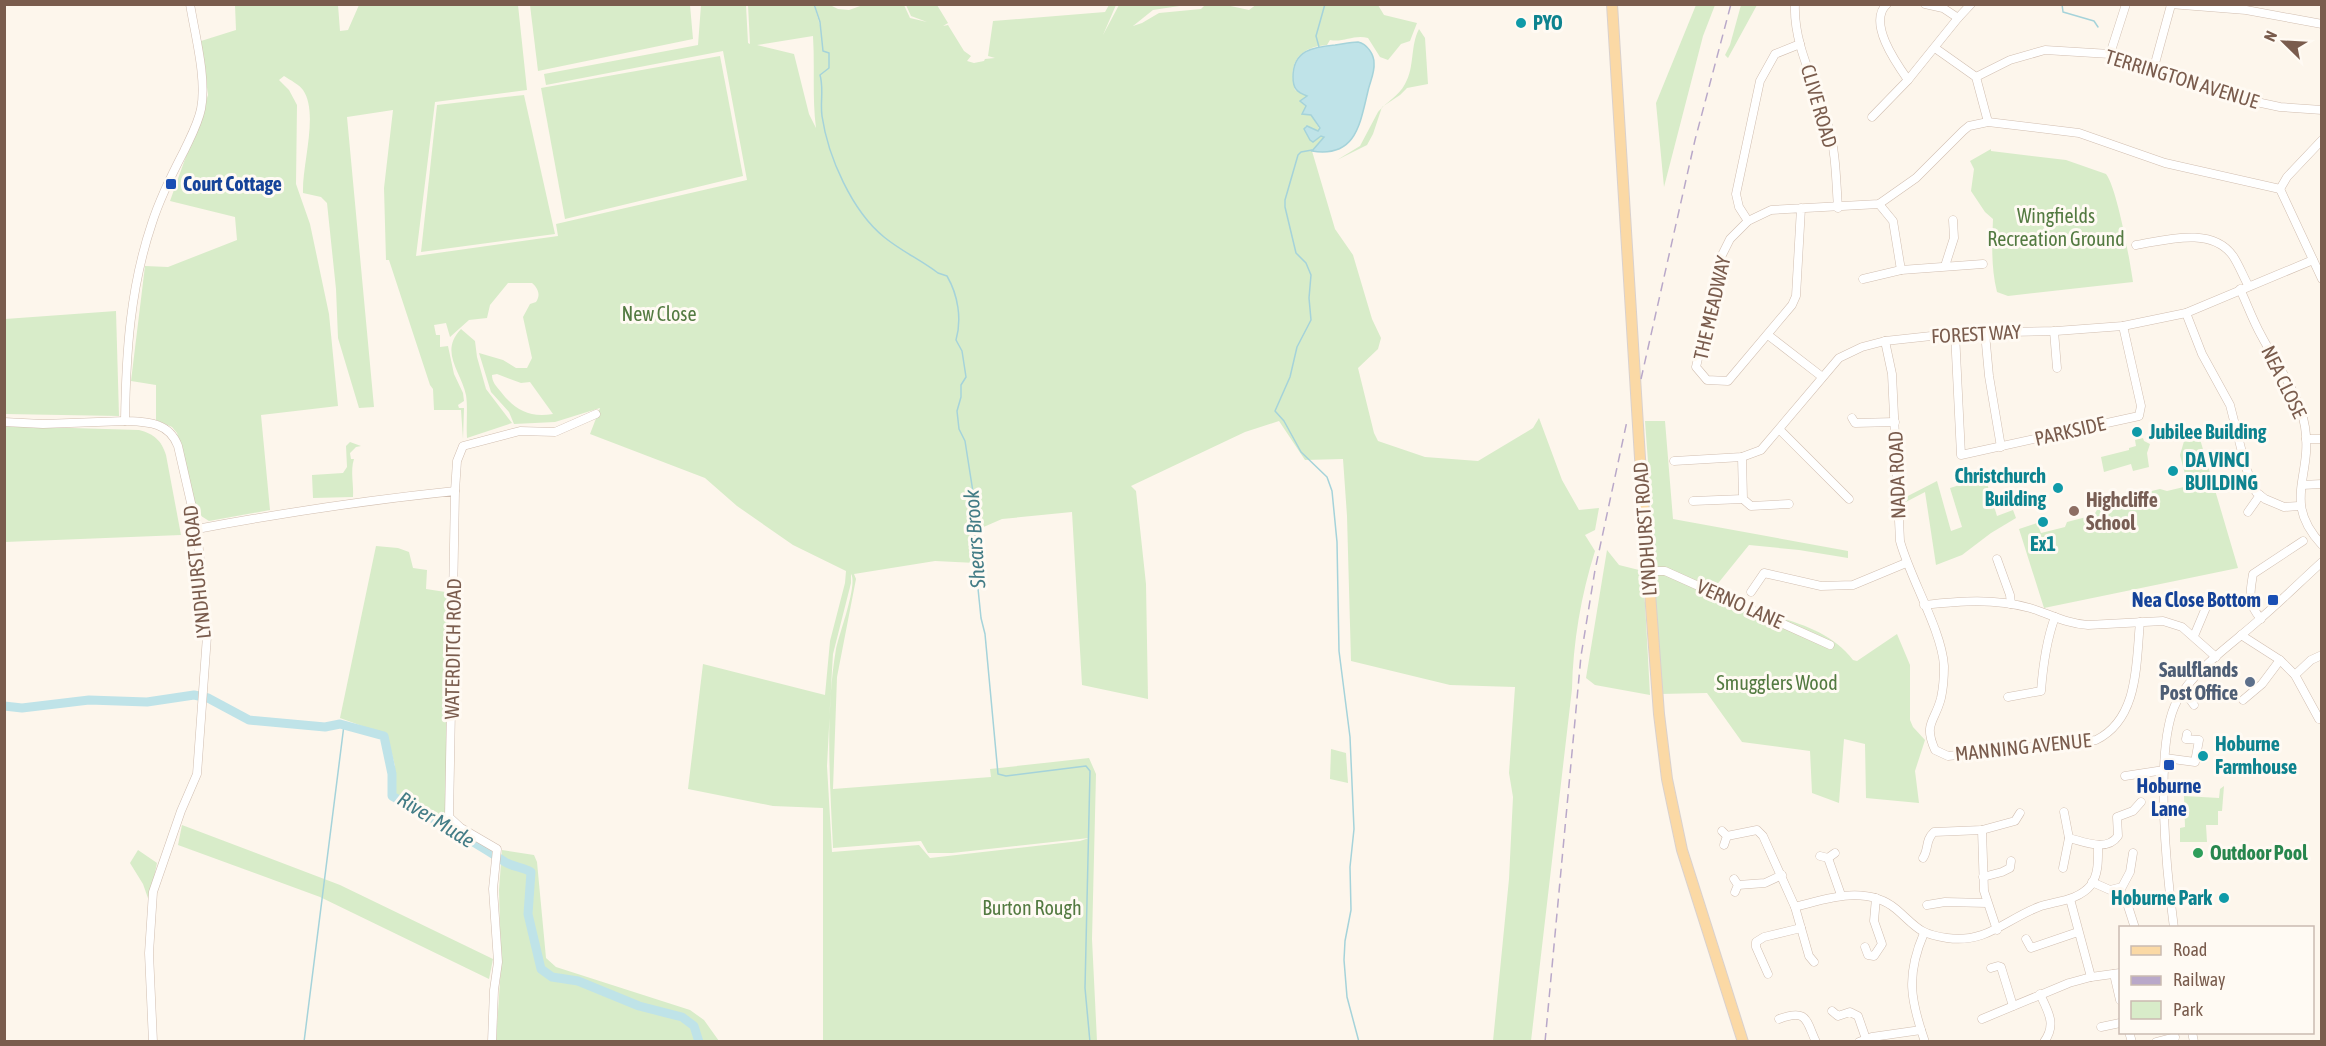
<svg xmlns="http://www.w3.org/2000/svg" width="2326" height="1046" viewBox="0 0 2326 1046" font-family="'Asap Condensed',sans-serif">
<rect width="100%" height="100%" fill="#fdf6ec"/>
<g fill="#d8ecc9" fill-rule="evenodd">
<path d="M 1257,4 L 1378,5 L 1384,15 L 1417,23 L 1410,41 L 1401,44 L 1388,60 L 1380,57 L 1368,38 C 1354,34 1343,43 1330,40 L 1327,45 C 1300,47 1287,62 1295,90 L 1308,96 L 1300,101 C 1305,104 1316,123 1320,130 L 1318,131 L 1305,126 L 1313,142 L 1321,136 L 1324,137 L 1312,151 L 1335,229 L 1353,255 L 1372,319 L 1381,338 L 1378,349 L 1358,368 L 1374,433 L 1378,441 L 1425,457 L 1478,461 L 1533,428 L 1539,418 L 1562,480 L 1579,510 L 1599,508 L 1595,530 L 1585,535 L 1595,551 C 1581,595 1573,643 1572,689 L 1531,1041 L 1493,1041 L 1509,879 L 1513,797 L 1509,773 L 1515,687 L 1450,685 L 1351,661 L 1347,516 L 1343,459 L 1305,460 L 1279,421 L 1245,432 L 1131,486 L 1136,491 L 1146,584 L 1148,699 L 1082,685 L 1072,512 L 1002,519 L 979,529 L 976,534 L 977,563 L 975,555 L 976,563 L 935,561 L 854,574 L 856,579 L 837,677 L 833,789 L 991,777 L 990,769 L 1089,758 L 1096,774 L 1092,939 L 1097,1041 L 823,1042 L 823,808 L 773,806 L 688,789 L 703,664 L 825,695 L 830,641 L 845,583 L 846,571 L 793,545 L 737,506 L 705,478 L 590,434 L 600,408 L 555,422 L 514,424 L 509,412 L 491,392 L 479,353 L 503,360 L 516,368 L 527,368 L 532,358 L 523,317 L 530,304 L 536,302 C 541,295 538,288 532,283 L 508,283 L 490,305 L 487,318 L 469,320 L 450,337 L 446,323 L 434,325 L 436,335 L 440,335 L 440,347 L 448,346 L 454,374 L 463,393 L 464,401 L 458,405 L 459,408 L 464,408 L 463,439 L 461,410 L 434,410 L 433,389 L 430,385 L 389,260 L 386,260 L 384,188 L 393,110 L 347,117 L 374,407 L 359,408 L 338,338 L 336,289 L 327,203 L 321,197 L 303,193 C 302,164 319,113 303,90 C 300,85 290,80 284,76 L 279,80 L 289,90 L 297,105 L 296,184 L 310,224 L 329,314 L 338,406 L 261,415 L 270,510 L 209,521 L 198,514 L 177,433 L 172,427 L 156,420 L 156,385 L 131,381 L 145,266 L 168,267 L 237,240 L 235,217 L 170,201 L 208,95 L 201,41 L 236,30 L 235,5 L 338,5 L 340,31 L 348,30 L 359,5 L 518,5 L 527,90 L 435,102 L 416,256 L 558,236 L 556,224 L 747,180 L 723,51 L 546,85 L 544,74 L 698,45 L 701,5 L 746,5 L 748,43 L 750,44 L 748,5 L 814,5 L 822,32 L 815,5 L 830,5 L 838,9 L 849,10 L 863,5 L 904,5 L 910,18 L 927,22 L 911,16 L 906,5 L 937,5 L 948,23 L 943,26 L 948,25 L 964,51 L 971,56 L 967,61 L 974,63 L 984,61 L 985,59 L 995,58 L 988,56 L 993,21 L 1105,12 L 1109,5 L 1116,5 L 1103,35 L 1119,5 L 1186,5 L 1153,10 L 1133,26 L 1142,23 L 1159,13 L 1201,9 L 1205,5 L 1226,5 L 1249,10 ZM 813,36 C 815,67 812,97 816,128 L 809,114 L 794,54 L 757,45 ZM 497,374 L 521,383 L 530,382 L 553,414 C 529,418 515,410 501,392 C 496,386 492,382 492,375 ZM 851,574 C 858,584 839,634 836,649 C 825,714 830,783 833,848 L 921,841 L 928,853 L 952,853 L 1089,838 L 1080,841 L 930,858 L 919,845 L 832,852 L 827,766 L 832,670 L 833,654 L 851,583 Z"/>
<polygon points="530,5 690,5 693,39 538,71"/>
<polygon points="1696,5 1715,5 1703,36 1664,187 1656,103"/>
<polygon points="1741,5 1757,5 1728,58 1725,55 1730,45"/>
<path d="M 1419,29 L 1425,38 L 1428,84 L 1407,88 L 1400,95 L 1382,107 L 1373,134 L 1367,145 L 1337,160 L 1360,146 L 1378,112 C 1386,102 1399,96 1405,84 C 1415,67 1410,46 1419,29 Z"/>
<polygon points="720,56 743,176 565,219 541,88"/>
<polygon points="524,95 555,234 421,252 437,105"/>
<path d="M 1991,149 L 1991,151 L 2066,160 L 2106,174 C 2117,188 2130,261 2133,282 L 2008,296 L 1997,292 C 1991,268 1992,244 1993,219 L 1985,212 L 1971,191 L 1974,169 L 1970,161 Z"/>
<polygon points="116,311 119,416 5,414 5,319"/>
<path d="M 461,329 L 475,341 L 477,357 L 486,389 L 512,423 L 467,438 C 466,424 468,408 466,395 C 461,371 439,352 461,329 Z"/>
<path d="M 1645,421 L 1665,421 L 1673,519 L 1848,551 L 1848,558 L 1799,550 L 1749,545 L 1711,592 C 1756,619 1820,616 1853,660 L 1857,661 L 1897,634 L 1910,665 L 1910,720 L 1913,727 L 1925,740 L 1915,771 L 1919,803 L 1866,798 L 1865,744 L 1844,739 L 1839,803 L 1812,793 L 1810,751 L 1742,742 L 1707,693 L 1660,694 L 1655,626 L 1653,530 Z"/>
<path d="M 5,426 L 139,430 C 154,434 161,440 166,455 L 181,535 L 5,542 Z"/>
<polygon points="2197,429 2238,568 2044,608 2019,529 2037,523 2041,533 2065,527 2067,522 2094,515 2098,508 2097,504 2160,489 2167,491 2188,486 2180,455 2187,431"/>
<polygon points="2143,438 2144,441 2150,444 2147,453 2149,467 2133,471 2131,464 2104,472 2101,457 2129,450 2129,448 2136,446 2135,440"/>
<path d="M 350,442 L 361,446 L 356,447 L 350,453 L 351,459 L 354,459 C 350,471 354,485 353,497 L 313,498 L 312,475 L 343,473 L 347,467 L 346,446 Z"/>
<polygon points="1985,477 1997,516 2013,510 2016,518 1991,533 1962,555 1936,565 1925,492 1902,504 1902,499 1937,481 1951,531 1962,527 1950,488"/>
<polygon points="376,546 398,548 409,552 413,568 427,570 426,589 452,593 447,799 445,821 395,793 395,766 387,735 340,718"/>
<polygon points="1607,550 1619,565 1639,570 1645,603 1650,695 1595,685 1586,678"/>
<polygon points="1331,749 1346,753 1348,783 1330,779"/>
<polygon points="2224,786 2222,811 2218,811 2218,825 2206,825 2207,842 2180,842 2180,828 2185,827 2184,796 2219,798 2220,789"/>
<polygon points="182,825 340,885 493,959 489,979 320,897 178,845"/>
<polygon points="138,850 157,863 149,901 143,884 130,863"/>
<polygon points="502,850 534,855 537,862 546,958 556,967 690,1010 704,1020 719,1041 496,1042 501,966 499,890"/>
</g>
<path fill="#bfe3e8" stroke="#a5d3da" stroke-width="1.5" d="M 1358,42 C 1367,44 1374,54 1374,63 C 1375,72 1370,82 1368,91 C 1360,124 1356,158 1312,151 L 1324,137 L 1321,136 L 1313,142 L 1310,140 L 1304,129 L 1307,126 L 1318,131 L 1320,128 L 1311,115 L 1302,114 L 1306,106 L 1300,101 L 1307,96 C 1297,92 1293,89 1293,77 C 1293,50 1313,47 1335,45 C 1343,44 1350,42 1358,42 Z"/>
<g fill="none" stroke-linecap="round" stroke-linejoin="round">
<g stroke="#a5d3da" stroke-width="1.5">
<path d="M 814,4 L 820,22 L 823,51 L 829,53 L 829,68 L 820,75 C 824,89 820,102 822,116 C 828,157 852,211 884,237 C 901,251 921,260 938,273 L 947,276 C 958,295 962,319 956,340 L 962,351 L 966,377 L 961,385 L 961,397 L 957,411 L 959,429 L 965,441 L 973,492 L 971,501 L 975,516 L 976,569 L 981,618 L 985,634 L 998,774 L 1006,776 L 1086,766 L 1090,771 L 1085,988 L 1090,1042"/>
<polyline points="2062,4 2063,12 2094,21 2098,27"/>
<polyline points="1319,47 1316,36 1325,4"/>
<polyline points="1312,150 1301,152 1298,155 1285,200 1285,207 1296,253 1306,263 1311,275 1309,298 1311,320 1297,347 1290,377 1275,411 1284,421 1301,452 1327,477 1332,491 1337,542 1339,651 1350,737 1354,829 1350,867 1351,910 1345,941 1344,960 1347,997 1359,1042"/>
<polyline points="304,1042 344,725"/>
</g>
<path stroke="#bfe3e8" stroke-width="9" d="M 4,706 L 22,708 L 89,700 L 147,702 L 194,695 L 208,698 L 249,720 L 325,727 L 340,724 L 384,736 L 392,774 L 392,796 C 430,817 469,838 505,862 C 513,867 523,867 531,872 L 528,914 L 541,969 L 552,977 L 578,981 L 639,1006 L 682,1017 L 694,1026 L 699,1042"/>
<g stroke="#d1beb0" stroke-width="9">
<g id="minor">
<path d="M 1795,4 C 1793,46 1817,86 1828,125 C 1836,151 1836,180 1838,208"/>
<path d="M 1887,4 C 1867,22 1896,63 1908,80"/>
<polyline points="1925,4 1943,8 1958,18"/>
<polyline points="2170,4 2246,10 2322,24"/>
<polyline points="1935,48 1976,77 1988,122"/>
<polyline points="2110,54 2126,4"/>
<polyline points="2154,67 2171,5"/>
<polyline points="1976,77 2010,60 2045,50 2110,54 2154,67 2219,94 2280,107 2322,110"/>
<polyline points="1872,117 1908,80 1958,18 1971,4"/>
<polyline points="2280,189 2322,279"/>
<polyline points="2280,189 2287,177 2322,140"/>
<polyline points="1879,204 1893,221 1901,270"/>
<polyline points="1801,208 1796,296 1792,305 1728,381 1707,380 1696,367 1722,255 1730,239 1748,221 1771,210 1879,204 1916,178 1963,131 1969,126 1988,122 2079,133 2165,163 2280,189"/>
<polyline points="1748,221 1739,207 1736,194 1760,81 1775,54 1800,44"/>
<path d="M 2136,245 C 2166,240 2212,226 2233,256 C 2239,265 2243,276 2248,285"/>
<polyline points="1945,266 1954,238 1953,220"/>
<polyline points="1863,279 1901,270 1983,264"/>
<path d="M 2240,289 C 2247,304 2253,321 2261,335 C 2276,364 2300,395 2305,427 C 2313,477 2281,501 2322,545"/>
<polyline points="2186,313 2202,354 2230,405 2246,468 2256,492 2265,499 2284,507 2299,506"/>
<polyline points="2054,331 2057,368"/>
<polyline points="1955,333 1961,455 2139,416 2141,406 2123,326"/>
<polyline points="1985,333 1989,376 2001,447"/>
<polyline points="1768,335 1821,376"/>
<path d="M 1885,341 L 1892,374 L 1900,541 C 1910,578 1942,631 1944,666 C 1944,676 1943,689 1941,698 C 1935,722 1923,723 1935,750 L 1948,756 L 2096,740 C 2139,719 2136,663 2140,622"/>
<polyline points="1852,418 1855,423 1895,422"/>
<polyline points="4,422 43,424 125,421"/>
<polyline points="1780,430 1849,499"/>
<polyline points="2306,439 2322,439"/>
<polyline points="1742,457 1743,499 1751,506 1789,504"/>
<polyline points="1674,461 1742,457 1761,450 1839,358 1862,347 1885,341 1959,333 2056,331 2123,326 2186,313 2313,260"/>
<polyline points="2302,485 2322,484"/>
<polyline points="455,491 457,461 463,446 520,431 555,432 596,414"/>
<polyline points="1693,501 1743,499"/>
<polyline points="2248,512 2260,495"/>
<path d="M 197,529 C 282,513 368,500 455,491 L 449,817 L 461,828 L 497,849 L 493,889 L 498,962 L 494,990 L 492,1042"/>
<polyline points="1997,559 2010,595 2011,604"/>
<polyline points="1648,571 1665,571 1830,645"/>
<polyline points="1751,592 1764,573 1821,586 1853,585 1906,563"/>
<path d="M 1924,605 C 1960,601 1994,598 2030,608 C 2050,614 2067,624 2088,625 L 2163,621 L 2182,627 L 2216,657"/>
<path d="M 2261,619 C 2247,603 2250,593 2253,574 L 2303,541"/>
<polyline points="2241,635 2280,660 2295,675 2319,719"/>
<polyline points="2194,636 2210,598"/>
<polyline points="2295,675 2311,660 2322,655"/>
<polyline points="2184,691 2194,705"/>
<path d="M 2008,697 L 2041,691 C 2043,665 2046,641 2055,617"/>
<polyline points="2243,700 2262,684 2280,660"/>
<polyline points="2165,758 2195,762 2199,740 2186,739 2187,734"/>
<polyline points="2125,776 2164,770"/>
<polyline points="2064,812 2069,838"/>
<polyline points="1982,830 1984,891 1997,930"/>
<polyline points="1722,831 1727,836 1724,845"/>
<polyline points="1727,836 1757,830 1763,836 1795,907 1809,956 1814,962"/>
<polyline points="1820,856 1828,858 1835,853"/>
<polyline points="1828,858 1841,895"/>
<path d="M 1923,858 C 1929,849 1925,840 1934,832 L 1982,830 L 2015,821 L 2020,813"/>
<path d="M 2063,868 L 2069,838 C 2085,842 2107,852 2118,836 L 2117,817 L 2133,811 L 2141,802"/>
<polyline points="1983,877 2002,872 2010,868 2011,861"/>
<polyline points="1734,879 1738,885 1735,892"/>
<polyline points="2092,882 2110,890 2122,887 2130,872 2133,853"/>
<polyline points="1738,885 1765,883 1782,875"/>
<polyline points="2119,889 2126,900 2135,928"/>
<polyline points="2070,899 2091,977"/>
<polyline points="1927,905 1945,902 1987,903"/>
<path d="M 1795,907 C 1827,898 1867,885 1896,909 C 1916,926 1918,934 1947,938 C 1987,944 2007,918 2041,906 C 2058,901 2079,900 2091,885 C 2099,873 2098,859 2098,845"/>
<path d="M 2174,928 C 2167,876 2153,745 2177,701 C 2196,667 2233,644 2261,618 C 2282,600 2301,581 2322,562"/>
<path d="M 1924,933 C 1906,975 1910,999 1925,1042"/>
<polyline points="2026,939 2031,948 2078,932"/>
<polyline points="1865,947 1868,955 1874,956 1882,944 1874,921 1876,898"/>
<polyline points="1991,968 1998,966 2001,967 2013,1006"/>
<polyline points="1768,974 1756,947 1756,942 1764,937 1801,928"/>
<polyline points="2114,974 2120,1000"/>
<path d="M 2040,994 C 2048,1012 2057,1024 2044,1042"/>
<polyline points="1832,1011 1838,1016 1850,1012 1858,1016 1866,1039"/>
<path d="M 1779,1019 C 1808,1008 1806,1021 1816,1042"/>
<polyline points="1982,1019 2069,983 2091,977 2120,973"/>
<polyline points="2101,1027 2120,1023"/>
<polyline points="2129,1032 2132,1042"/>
<polyline points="2192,1032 2194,1042"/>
<path d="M 153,1042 L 149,953 L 153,892 L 181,811 L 197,774 L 207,636 L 197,529 L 178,446 C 169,422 148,422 125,421 C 126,353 130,288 152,223 C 160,198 172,174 184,151 C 190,138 198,124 201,109 C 207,79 195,35 190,4"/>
<polyline points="1859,1042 1872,1037 1921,1030"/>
<polyline points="2156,1042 2175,1037"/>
</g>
</g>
<g stroke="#dad1cd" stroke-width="12">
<polyline id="major" points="1612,4 1640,458 1659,714 1667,779 1682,850 1743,1042"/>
</g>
<use href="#minor" stroke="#fff" stroke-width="8"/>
<use href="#major" stroke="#fbd9a5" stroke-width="10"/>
<g stroke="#b9a8c9" stroke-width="1.5" stroke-dasharray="9 6" stroke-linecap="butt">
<polyline points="1641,379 1695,140 1731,4"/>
<polyline points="1545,1042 1581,656 1595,570 1627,421"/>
</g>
</g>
<g fill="#0f9aa8" stroke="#fffaf3" stroke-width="2">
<circle cx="1521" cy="23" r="6"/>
<circle cx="2137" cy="432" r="6"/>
<circle cx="2173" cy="471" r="6"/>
<circle cx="2058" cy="488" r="6"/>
<circle cx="2043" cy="522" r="6"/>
<circle cx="2203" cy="756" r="6"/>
<circle cx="2224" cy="898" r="6"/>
</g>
<g fill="#1a4fb4" stroke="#fffaf3" stroke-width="2">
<rect x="165" y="178" width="12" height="12" rx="3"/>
<rect x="2267" y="594" width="12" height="12" rx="3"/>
<rect x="2163" y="759" width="12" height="12" rx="3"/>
</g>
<circle fill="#8d6e63" stroke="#fffaf3" stroke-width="2" cx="2074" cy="511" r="6"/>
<circle fill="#5c6f8a" stroke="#fffaf3" stroke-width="2" cx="2250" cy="682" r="6"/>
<circle fill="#2e9e5b" stroke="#fffaf3" stroke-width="2" cx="2198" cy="853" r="6"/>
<g text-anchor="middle" stroke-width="6" stroke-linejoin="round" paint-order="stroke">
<g font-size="20" font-weight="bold" fill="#0d838f" stroke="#fffaf3" text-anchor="start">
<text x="1533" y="30">PYO</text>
<text x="2149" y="439">Jubilee Building</text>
<text x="2185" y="467">DA VINCI<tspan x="2185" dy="23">BUILDING</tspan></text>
<text x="2046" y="483" text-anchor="end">Christchurch<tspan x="2046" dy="23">Building</tspan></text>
<text x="2043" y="551" text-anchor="middle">Ex1</text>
<text x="2215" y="751">Hoburne<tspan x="2215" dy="23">Farmhouse</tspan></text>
<text x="2212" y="905" text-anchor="end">Hoburne Park</text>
</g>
<g font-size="20" fill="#7a5c4d" stroke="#fffaf3">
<text transform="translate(2182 79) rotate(17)" y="7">TERRINGTON AVENUE</text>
<text transform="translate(1819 106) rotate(74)" y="7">CLIVE ROAD</text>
<text transform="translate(1712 308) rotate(-77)" y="7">THE MEADWAY</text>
<text transform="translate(1976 334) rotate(-3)" y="7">FOREST WAY</text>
<text transform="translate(2284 382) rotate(64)" y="7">NEA CLOSE</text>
<text transform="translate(2070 431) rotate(-13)" y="7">PARKSIDE</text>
<text transform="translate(1897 475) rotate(-92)" y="7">NADA ROAD</text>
<text transform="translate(1645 529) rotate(-94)" y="7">LYNDHURST ROAD</text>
<text transform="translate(197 572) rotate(-96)" y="7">LYNDHURST ROAD</text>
<text transform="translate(1740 604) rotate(24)" y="7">VERNO LANE</text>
<text transform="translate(453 649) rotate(-89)" y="7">WATERDITCH ROAD</text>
<text transform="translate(2023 747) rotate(-6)" y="7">MANNING AVENUE</text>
</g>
<g font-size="20" font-weight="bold" fill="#164399" stroke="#fffaf3" text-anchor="start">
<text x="183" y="191">Court Cottage</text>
<text x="2261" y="607" text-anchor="end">Nea Close Bottom</text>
<text x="2169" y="793" text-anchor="middle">Hoburne<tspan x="2169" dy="23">Lane</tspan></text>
</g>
<g font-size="20" fill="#537a41" stroke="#fffaf3">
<text x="2056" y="223">Wingfields<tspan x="2056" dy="23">Recreation Ground</tspan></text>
<text x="659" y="321">New Close</text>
<text x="1777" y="690">Smugglers Wood</text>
<text x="1032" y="915">Burton Rough</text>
</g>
<g font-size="20" font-weight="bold" fill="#785e54" stroke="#fffaf3" text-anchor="start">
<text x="2086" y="507">Highcliffe<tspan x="2086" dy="23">School</tspan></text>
</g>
<g font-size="20" font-weight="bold" fill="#4e5e75" stroke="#fffaf3" text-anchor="end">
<text x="2238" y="677">Saulflands<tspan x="2238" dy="23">Post Office</tspan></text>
</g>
<g font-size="20" font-weight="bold" fill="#27864d" stroke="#fffaf3" text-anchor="start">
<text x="2210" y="860">Outdoor Pool</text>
</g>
<g font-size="21" font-style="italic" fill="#437c86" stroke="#fffaf3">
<text transform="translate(975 539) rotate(-94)" y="7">Shears Brook</text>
<text transform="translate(436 820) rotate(32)" y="7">River Mude</text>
</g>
</g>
<rect width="2326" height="1046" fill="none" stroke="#7a5c4d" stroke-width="12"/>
<rect x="2119" y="926" width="195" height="108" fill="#fffaf3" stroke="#cabbb1" stroke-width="1.5"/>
<rect x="2131" y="946" width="30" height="9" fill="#fbd9a5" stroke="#cabbb1" stroke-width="1.5"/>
<text x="2173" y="956" font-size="18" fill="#7a5c4d">Road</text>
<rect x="2131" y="976" width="30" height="9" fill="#b9a8c9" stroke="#cabbb1" stroke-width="1.5"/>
<text x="2173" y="986" font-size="18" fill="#7a5c4d">Railway</text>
<rect x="2131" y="1001" width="30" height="18" fill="#d8ecc9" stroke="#cabbb1" stroke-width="1.5"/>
<text x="2173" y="1016" font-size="18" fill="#7a5c4d">Park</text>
<g transform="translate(2284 42) rotate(294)" stroke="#fffaf3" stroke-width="4.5" paint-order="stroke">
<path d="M0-4.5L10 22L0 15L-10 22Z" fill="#7a5c4d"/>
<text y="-9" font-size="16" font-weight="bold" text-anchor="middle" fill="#7a5c4d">N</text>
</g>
</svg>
